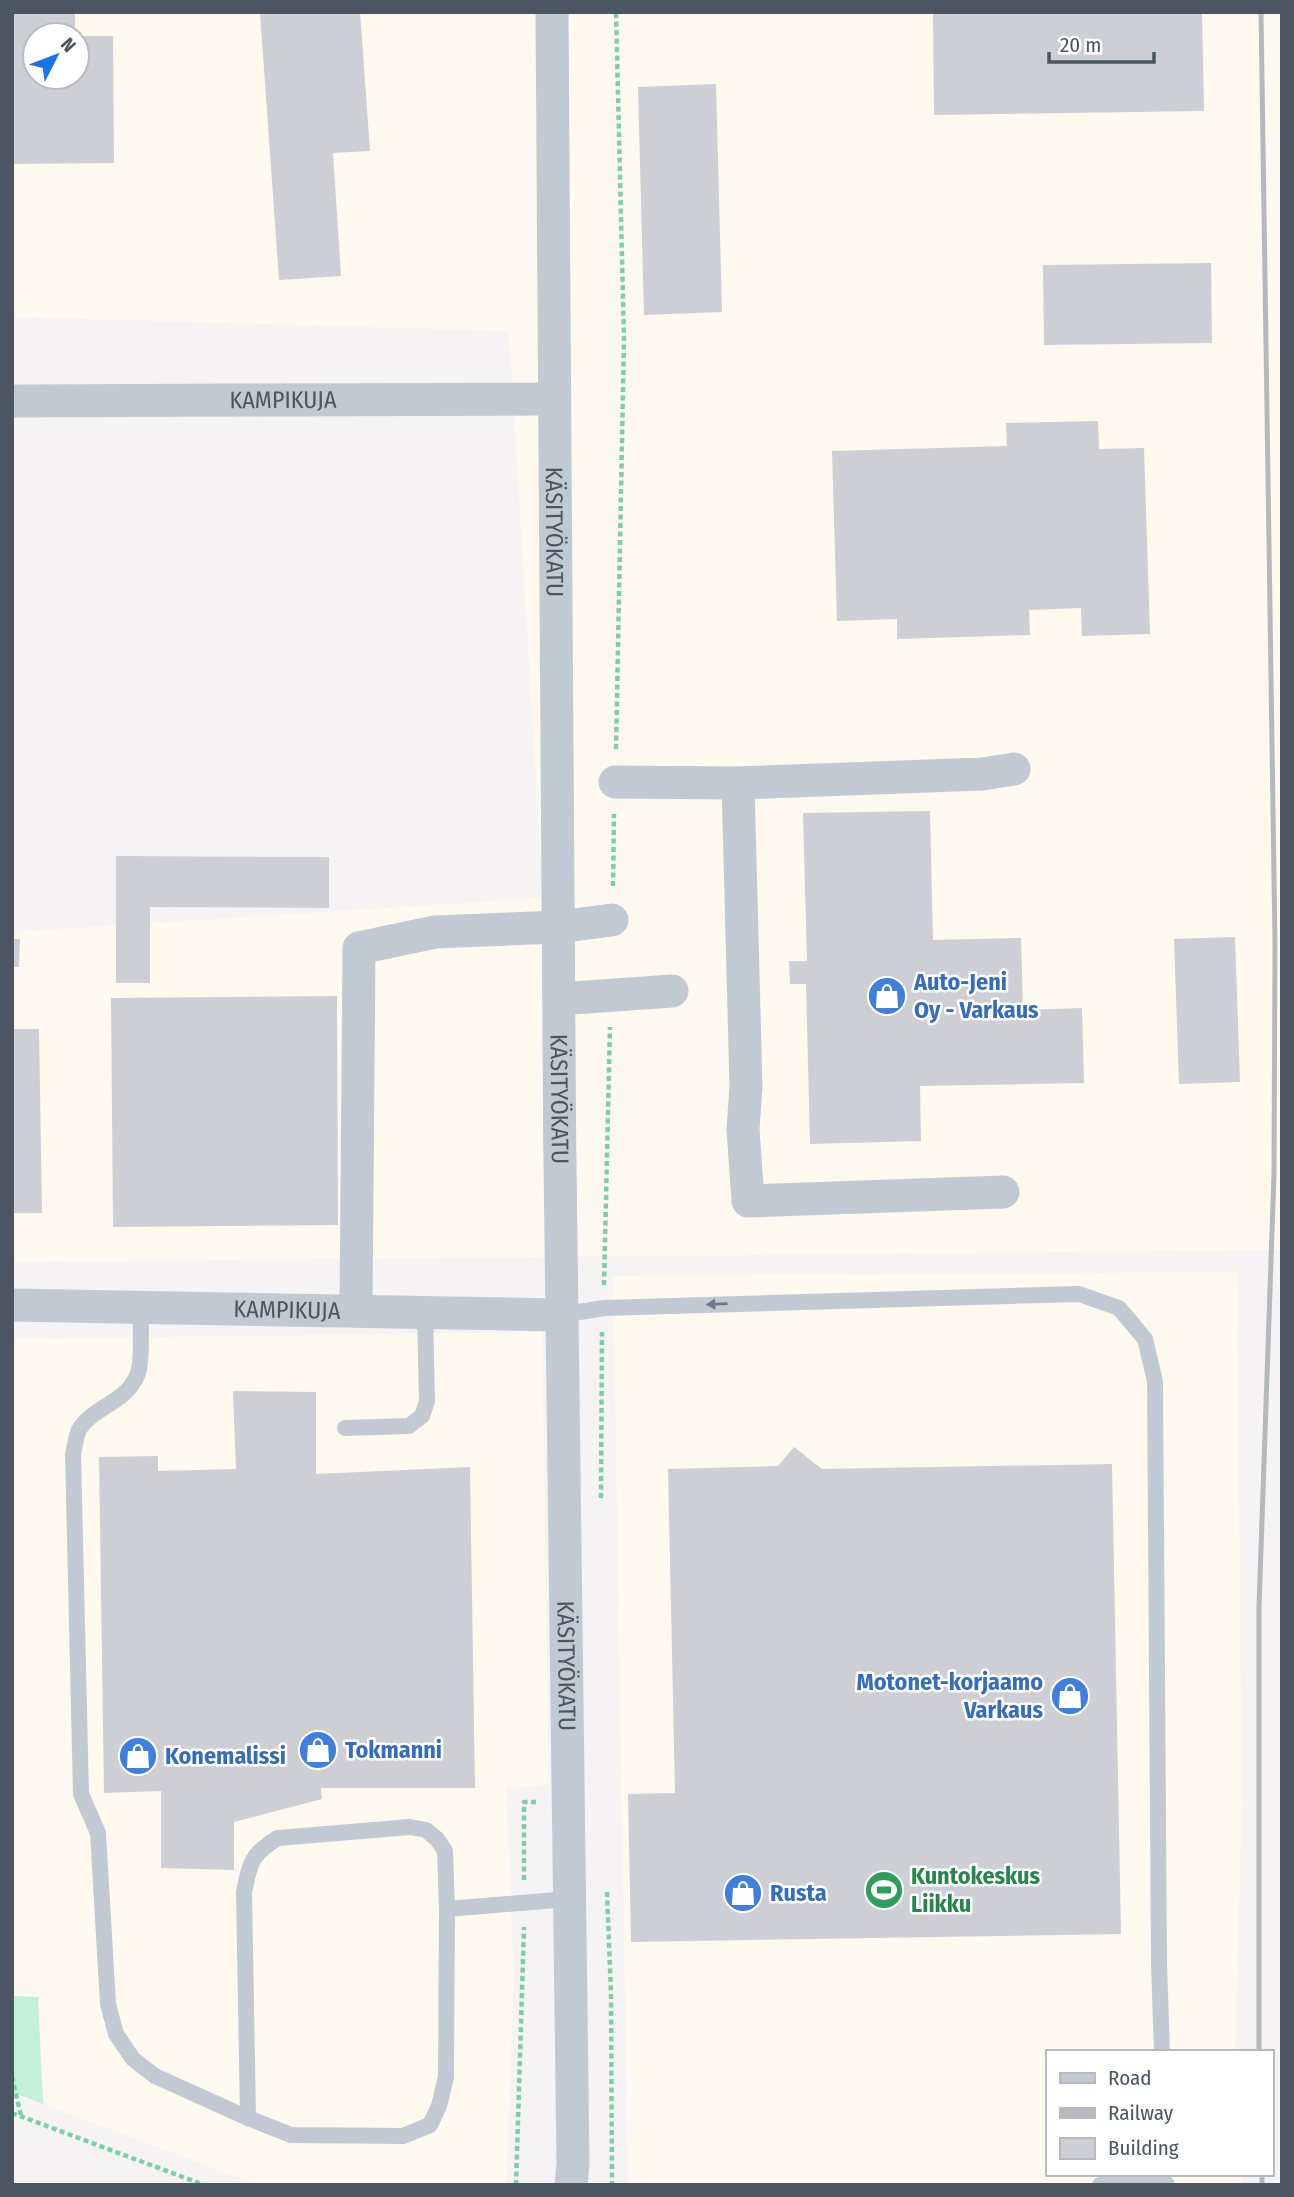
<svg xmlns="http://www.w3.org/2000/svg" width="1294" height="2197" viewBox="0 0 1294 2197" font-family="'Fira Sans Condensed',sans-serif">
<rect width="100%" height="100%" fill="#f5f3f3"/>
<g fill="#fdf9ef" fill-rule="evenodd">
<path d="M 12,12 L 1282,12 L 1282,1250 L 12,1262 L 12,932 L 543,898 L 509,331 L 12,317 ZM 35,35 L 77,35 L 77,77 L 35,77 Z"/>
<polygon points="1237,1272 1242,1806 1235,2052 1047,2052 1047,2174 1241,2174 1242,2185 628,2185 613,1276"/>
<polygon points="542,1332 549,1785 506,1788 514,1975 506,2185 257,2185 43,2104 38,1997 12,1996 12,1339"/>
</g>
<polygon fill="#c3f1d5" points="12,1996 38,1997 43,2104 12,2092"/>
<g fill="#cdcfd5">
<polygon points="12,12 75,12 75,35 35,35 35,77 77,77 77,36 113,36 114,163 12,164"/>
<polygon points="260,12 360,12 370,151 333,153 341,276 279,280"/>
<polygon points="933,12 1202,12 1204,111 934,115"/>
<polygon points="716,84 722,312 644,315 638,87"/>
<polygon points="1211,263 1212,343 1044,345 1043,265"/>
<polygon points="1098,421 1099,449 1144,448 1150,634 1082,636 1081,608 1029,610 1030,635 897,639 897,619 837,621 832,451 1007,446 1006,423"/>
<polygon points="930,811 933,940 1021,938 1023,1010 1082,1008 1084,1083 920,1086 921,1141 810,1144 806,984 790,984 789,961 807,961 803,813"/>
<polygon points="116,856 329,857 329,908 150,907 150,983 116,983"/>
<polygon points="1235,937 1240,1082 1179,1084 1174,939"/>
<polygon points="12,939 20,939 19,967 12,967"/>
<polygon points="337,996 338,1225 113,1227 111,998"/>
<polygon points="12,1029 39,1029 42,1213 12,1213"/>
<polygon points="233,1391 316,1392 316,1474 470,1467 475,1788 321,1788 322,1799 234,1822 234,1870 161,1868 161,1791 104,1793 99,1457 158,1456 158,1471 236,1469"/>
<polygon points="794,1447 822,1469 1112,1464 1121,1934 631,1942 628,1794 675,1793 668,1469 778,1466"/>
</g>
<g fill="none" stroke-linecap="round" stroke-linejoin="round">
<g stroke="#7ad0a6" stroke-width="4.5" stroke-dasharray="5 3.5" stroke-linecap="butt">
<polyline points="616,749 624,340 616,12"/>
<polyline points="613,886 614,814"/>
<polyline points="604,1285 610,1027"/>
<polyline points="601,1498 602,1332"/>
<polyline points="524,1880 524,1802 536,1802"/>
<polyline points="607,1892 611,1993 612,2185"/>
<polyline points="12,2077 21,2116"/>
<polyline points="12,2113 204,2185"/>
<polyline points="516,2185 524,1927"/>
</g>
<g stroke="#c1cad2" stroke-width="16">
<path d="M 141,1308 C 140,1323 143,1359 138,1373 C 127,1403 96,1405 80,1428 C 76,1434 75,1446 73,1454 L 81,1794 L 98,1833 L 108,2004 L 116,2034 L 133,2059 L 155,2076 L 248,2118"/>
<polyline points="561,1315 604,1308 1079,1294 1119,1308 1145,1339 1155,1381 1159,1964 1162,2052"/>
<polyline points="345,1428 409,1426 422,1416 427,1401 425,1312"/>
<path d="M 410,1827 L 426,1830 L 437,1839 L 445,1851 L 447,1909 L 446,2077 L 439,2106 L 430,2125 L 403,2136 L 291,2135 L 248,2118 L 244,1892 C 250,1863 251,1854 278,1838 Z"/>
<polyline points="447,1909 569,1899"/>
<polyline points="1100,2185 1166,2183"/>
</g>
<g stroke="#c1cad2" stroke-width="33">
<path id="s1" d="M 552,12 C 553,729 563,1447 573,2164 L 571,2185"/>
<path id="s2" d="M 12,401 L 553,399"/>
<polyline points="615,782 738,783 982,774 1014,769"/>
<polyline points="738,783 746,1087 743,1129 748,1201 1003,1192"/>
<polyline points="559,999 672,991"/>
<path id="s3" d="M 12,1305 L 561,1315"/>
<polyline points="356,1311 359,948 435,932 558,927 612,920"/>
</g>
<g stroke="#b5b8bd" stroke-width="5">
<polyline points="1259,2052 1259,1607 1274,1174 1275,943 1261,12"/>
<polyline points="1262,2174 1262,2185"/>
</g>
</g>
<defs><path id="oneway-solid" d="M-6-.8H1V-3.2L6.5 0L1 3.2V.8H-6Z" transform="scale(1.75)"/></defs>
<use fill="#6e7983" href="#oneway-solid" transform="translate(717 1304) rotate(178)"/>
<defs>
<g id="shop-disc" transform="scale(2.0125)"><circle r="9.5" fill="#3f7fe0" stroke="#fff"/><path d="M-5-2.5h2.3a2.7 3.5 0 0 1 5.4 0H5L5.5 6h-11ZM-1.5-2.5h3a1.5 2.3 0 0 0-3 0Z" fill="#fff"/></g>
<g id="stadium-disc" transform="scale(2.0125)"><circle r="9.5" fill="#2e9e5b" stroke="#fff"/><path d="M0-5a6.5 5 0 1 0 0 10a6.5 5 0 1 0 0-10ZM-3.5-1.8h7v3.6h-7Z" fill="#fff"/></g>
</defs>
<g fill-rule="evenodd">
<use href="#shop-disc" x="887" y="996"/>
<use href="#shop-disc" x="1070" y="1696"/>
<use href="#shop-disc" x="318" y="1750"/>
<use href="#shop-disc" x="138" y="1756"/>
<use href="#stadium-disc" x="884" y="1890"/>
<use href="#shop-disc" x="743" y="1893"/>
</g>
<g text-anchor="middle" stroke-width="5" stroke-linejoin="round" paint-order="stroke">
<g font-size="24" fill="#4a5661" stroke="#fff">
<text dy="8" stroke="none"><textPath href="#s2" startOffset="271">KAMPIKUJA</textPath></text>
<text dy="8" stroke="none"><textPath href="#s1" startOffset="520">KÄSITYÖKATU</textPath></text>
<text dy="8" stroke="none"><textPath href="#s1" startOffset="1087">KÄSITYÖKATU</textPath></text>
<text dy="8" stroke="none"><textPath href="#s3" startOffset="275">KAMPIKUJA</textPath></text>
<text dy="8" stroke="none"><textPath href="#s1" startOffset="1654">KÄSITYÖKATU</textPath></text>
</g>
<g font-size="24" font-weight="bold" fill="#366cbe" stroke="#fff" text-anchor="start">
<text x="914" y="990">Auto-Jeni<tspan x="914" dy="28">Oy - Varkaus</tspan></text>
<text x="1043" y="1690" text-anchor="end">Motonet-korjaamo<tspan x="1043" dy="28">Varkaus</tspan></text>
<text x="345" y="1758">Tokmanni</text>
<text x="165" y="1764">Konemalissi</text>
<text x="770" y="1901">Rusta</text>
</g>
<g font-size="24" font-weight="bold" fill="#27864d" stroke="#fff" text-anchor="start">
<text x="911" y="1884">Kuntokeskus<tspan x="911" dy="28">Liikku</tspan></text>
</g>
</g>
<rect width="1294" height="2197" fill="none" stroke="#4a5661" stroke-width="28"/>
<rect x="1046" y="2050" width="228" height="126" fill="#ffffff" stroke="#b7bbc0" stroke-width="2"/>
<rect x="1060" y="2073" width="35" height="10" fill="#c1cad2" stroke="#b7bbc0" stroke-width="2"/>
<text x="1108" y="2085" font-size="21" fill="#4a5661">Road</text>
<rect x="1060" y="2108" width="35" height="10" fill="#b5b8bd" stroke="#b7bbc0" stroke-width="2"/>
<text x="1108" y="2120" font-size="21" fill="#4a5661">Railway</text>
<rect x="1060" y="2138" width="35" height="21" fill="#cdcfd5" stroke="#b7bbc0" stroke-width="2"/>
<text x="1108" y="2155" font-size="21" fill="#4a5661">Building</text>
<g transform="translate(56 56) rotate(48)"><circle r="33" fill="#ffffff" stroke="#b7bbc0" stroke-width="2"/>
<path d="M0-5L12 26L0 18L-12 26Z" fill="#1a73e8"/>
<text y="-10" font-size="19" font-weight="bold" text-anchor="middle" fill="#4a5661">N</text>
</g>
<path d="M1049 52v10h105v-10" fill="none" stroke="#4a5661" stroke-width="3.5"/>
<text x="1060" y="52" font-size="21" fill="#4a5661" stroke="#ffffff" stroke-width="5" paint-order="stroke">20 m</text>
</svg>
